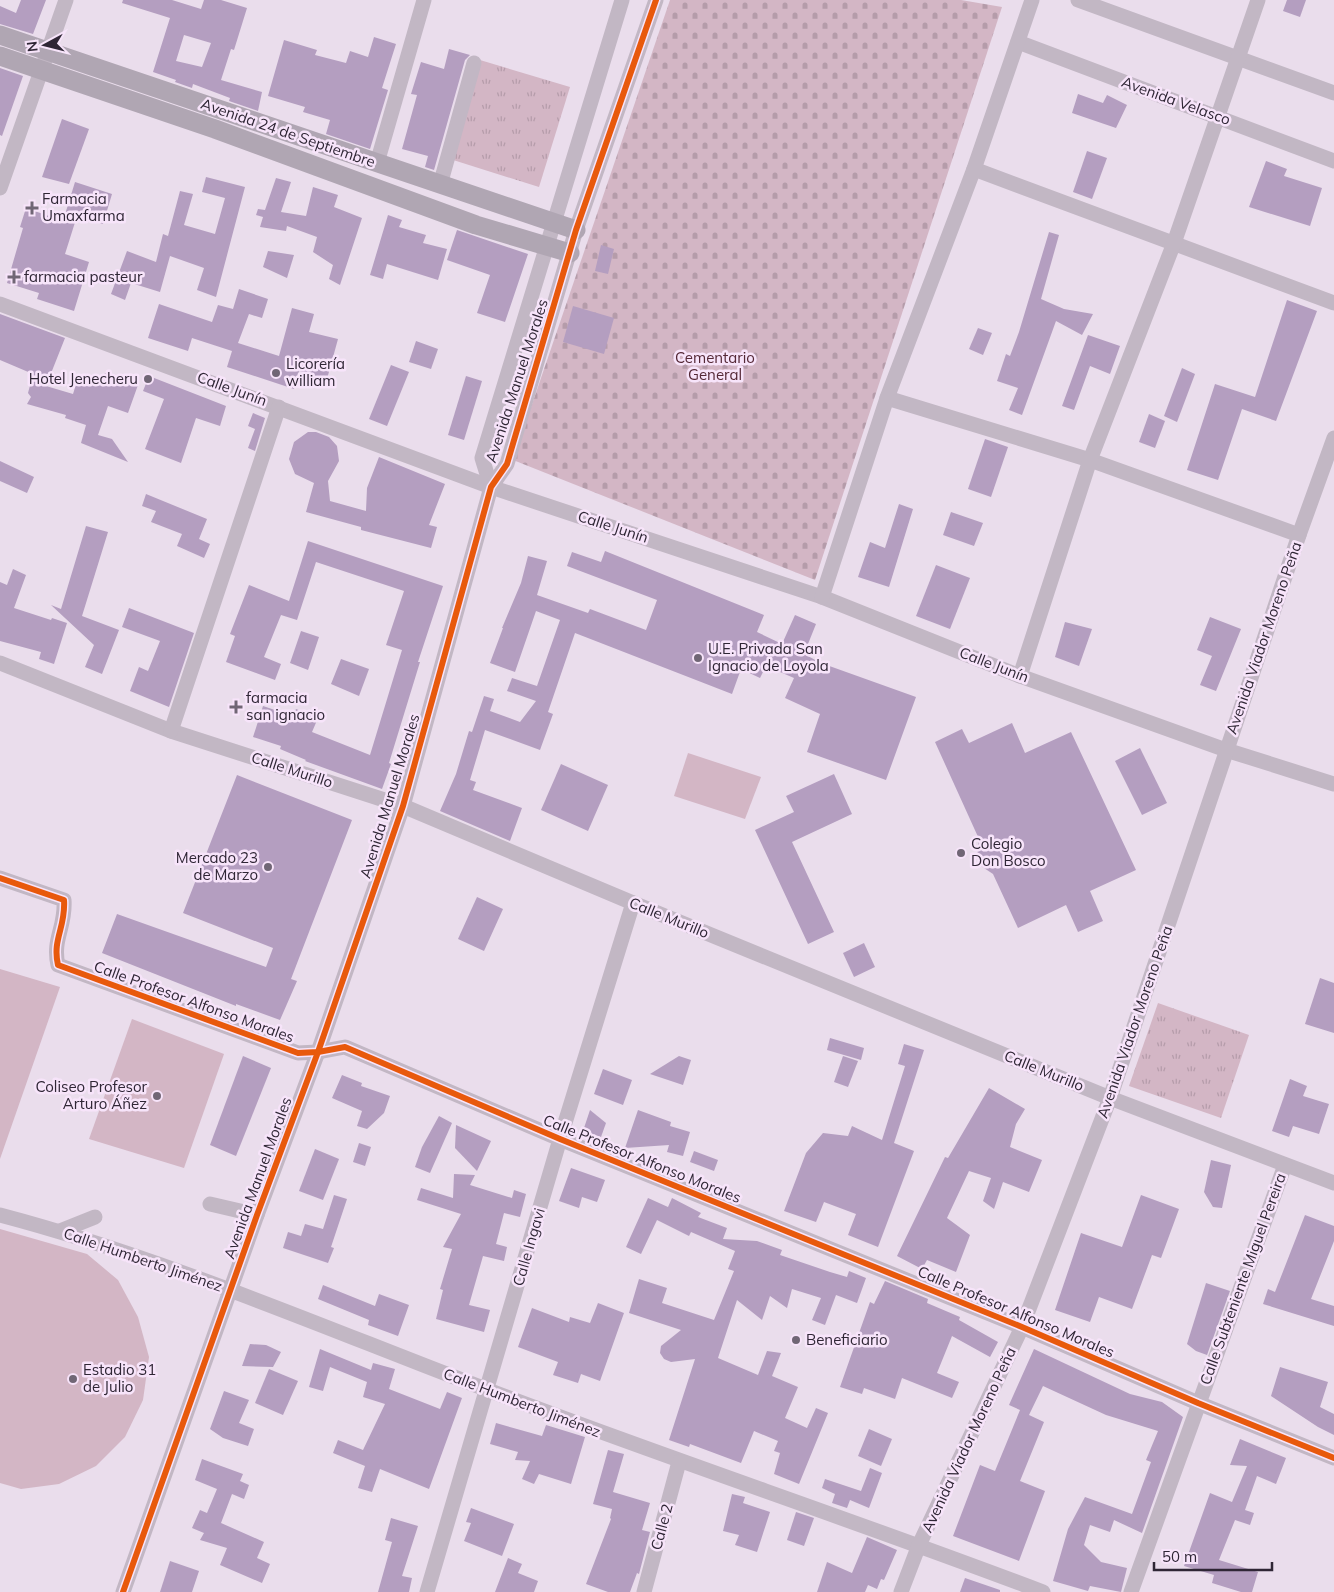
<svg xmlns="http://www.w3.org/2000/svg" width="1334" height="1592" viewBox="0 0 1334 1592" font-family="Mulish,sans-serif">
<defs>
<pattern id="cemetery-stones" width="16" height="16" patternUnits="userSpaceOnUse" patternTransform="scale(1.25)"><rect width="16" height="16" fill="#d3b6c5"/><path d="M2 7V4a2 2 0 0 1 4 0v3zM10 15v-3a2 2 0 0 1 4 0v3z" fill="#b59caa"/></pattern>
<pattern id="park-tufts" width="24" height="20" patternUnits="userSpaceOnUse" patternTransform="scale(1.25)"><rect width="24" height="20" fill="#d3b6c5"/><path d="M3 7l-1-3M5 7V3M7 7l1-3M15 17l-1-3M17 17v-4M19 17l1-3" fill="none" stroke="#b59caa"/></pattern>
</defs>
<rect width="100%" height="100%" fill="#eaddec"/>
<g fill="#d3b6c5">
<polygon points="688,753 761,777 745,819 674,796"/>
<polygon points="0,969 60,987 0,1159"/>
<polygon points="132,1019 224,1054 184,1168 89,1139"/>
<polygon points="0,1229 87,1254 118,1280 138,1317 149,1357 143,1400 125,1437 96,1466 59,1484 21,1489 0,1483"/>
</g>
<polygon fill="url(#cemetery-stones)" points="670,0 961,0 1002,7 815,580 513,460"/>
<g fill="url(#park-tufts)">
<polygon points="480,60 570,87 539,187 450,159"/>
<polygon points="1158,1003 1249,1035 1221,1118 1129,1086"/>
</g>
<g fill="#b49ec0" fill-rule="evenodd">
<polygon points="21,0 46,0 33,34 0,24 0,6 16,13"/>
<path d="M 123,0 L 172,0 L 201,9 L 204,0 L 221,0 L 247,8 L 234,50 L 231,49 L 221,80 L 262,92 L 258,111 L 229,101 L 230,98 L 193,84 L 192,88 L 175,82 L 176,80 L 153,72 L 170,18 L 122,3 ZM 184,35 L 211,43 L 202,67 L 176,61 Z"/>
<polygon points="1287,0 1306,0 1300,17 1283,11"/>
<polygon points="374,37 396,44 382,88 388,90 370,149 326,134 330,120 303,112 305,107 268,96 284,40 317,50 315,55 346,63 350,51 368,57"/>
<polygon points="449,49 470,55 465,60 434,170 425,167 428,156 402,149 417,95 411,94 421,62 444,69"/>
<polygon points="0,68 23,76 2,136 0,135"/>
<polygon points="1078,94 1103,103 1107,95 1127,105 1116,128 1072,113"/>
<polygon points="62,119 89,129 69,184 42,177"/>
<polygon points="1087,151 1107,158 1092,199 1073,192"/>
<polygon points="1266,161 1287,169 1284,176 1322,188 1310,226 1249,207"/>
<polygon points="206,177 245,187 216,297 197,290 204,268 170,256 160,292 131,283 125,300 111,294 127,251 156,262 163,234 168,236 180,191 193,194 184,225 215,234 225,198 202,192"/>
<polygon points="276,178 291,182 281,212 306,216 313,187 338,195 334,207 362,218 340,285 329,279 333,265 313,252 317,237 287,226 286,231 260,227 263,217 256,215 258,209 265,210"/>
<polygon points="75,182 112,194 103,224 77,216 65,254 89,262 74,311 37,299 39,293 7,283 23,228 20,227 26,208 63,221"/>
<polygon points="388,215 402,220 399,227 426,235 423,243 447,249 438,280 387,264 383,279 370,275"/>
<polygon points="457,230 528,254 505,322 477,313 490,275 447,260"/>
<polygon points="1049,232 1059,235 1041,299 1064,309 1093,314 1082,335 1056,321 1022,415 1009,410 1018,388 997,381 1006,354 1010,356 1019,332"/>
<polygon points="601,245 614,249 608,274 595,271"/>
<polygon points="268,251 294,255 287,278 263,267"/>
<polygon points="239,289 268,299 262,318 249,314 238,343 279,356 292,308 314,314 309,332 338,339 327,379 299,371 294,389 227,367 232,351 192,338 188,351 148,338 159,304 212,322 218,305 233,309"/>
<polygon points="1287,300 1317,311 1276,421 1242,409 1218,480 1187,470 1215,384 1255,397"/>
<polygon points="573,306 614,318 604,354 563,342"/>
<polygon points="0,314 65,338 46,386 73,394 79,375 101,383 105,373 138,385 128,413 108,406 98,435 112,439 128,462 81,443 86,425 65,418 66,415 27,404 31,397 28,393 33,374 0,360"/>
<polygon points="978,328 992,333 983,355 969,349"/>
<polygon points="1088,335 1120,346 1110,374 1090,366 1074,410 1062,406"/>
<polygon points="416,341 438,349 431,369 409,362"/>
<polygon points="391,365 409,372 387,426 369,419"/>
<polygon points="1182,368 1195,374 1177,422 1164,416"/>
<polygon points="149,376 226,406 220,426 196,418 181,463 145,449 164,399 143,391"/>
<polygon points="466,376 482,381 464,440 448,435"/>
<polygon points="253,413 265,418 255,451 248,448 255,429 248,426"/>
<polygon points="1149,414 1165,421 1155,448 1139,442"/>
<polygon points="308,432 316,432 329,437 337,446 339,461 328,481 330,501 366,511 367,488 379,457 445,484 429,525 437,527 431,548 361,530 361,527 306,512 314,483 295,474 289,459 294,442"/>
<polygon points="985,439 1008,447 991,497 968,489"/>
<polygon points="0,461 34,477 27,493 0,481"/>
<polygon points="146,494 207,519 199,539 210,544 204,558 177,546 182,534 151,522 156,511 142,506"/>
<polygon points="899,504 913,509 889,587 858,577 870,542 885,548"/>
<polygon points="951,512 983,523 974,546 943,535"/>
<polygon points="86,526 108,532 82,616 119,630 102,674 85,667 94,645 51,605 61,609"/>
<polygon points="308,541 443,586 418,662 420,662 389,763 391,764 382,789 305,761 306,760 280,749 281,746 253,737 263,706 293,716 296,709 318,718 312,732 370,755 402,650 386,645 404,591 316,562 297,620 281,615 264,657 281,664 275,680 226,662 235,636 230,634 249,585 289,601"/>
<polygon points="605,551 764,615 757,632 782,644 795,615 816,624 804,654 821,663 916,697 886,780 807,752 820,714 785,698 794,678 766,666 760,678 741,669 732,694 575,633 548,712 553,714 540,750 485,730 470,780 476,782 473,790 522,808 510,841 440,811 456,774 469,731 472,732 484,696 494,699 490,711 520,722 536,701 507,691 512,678 537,686 560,620 536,611 515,672 490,663 503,628 502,628 521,583 528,556 547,561 537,595 588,613 590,609 646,630 657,600 567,566 572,552 601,562"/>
<polygon points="936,565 970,578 950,629 916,616"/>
<polygon points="13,569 26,575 14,608 51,620 52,618 67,623 54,664 39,659 41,652 0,641 0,582 7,585"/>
<polygon points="129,608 194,633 169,707 130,691 139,667 148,671 160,641 122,627"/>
<polygon points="1210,617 1241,629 1216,691 1200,685 1212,656 1197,650"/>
<polygon points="1065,622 1092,629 1079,666 1055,657"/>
<polygon points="301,631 319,637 308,670 290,663"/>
<polygon points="341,659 369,669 359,696 331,684"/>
<polygon points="1012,723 1025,753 1071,732 1136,870 1090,891 1103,921 1078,932 1066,905 1018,928 993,874 981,866 977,857 979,839 935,742 962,729 969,743"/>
<polygon points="1140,748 1167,803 1142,815 1115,761"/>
<polygon points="561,764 608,785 588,831 541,810"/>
<polygon points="834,774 852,814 792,842 834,932 808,944 755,830 794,812 786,796"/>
<polygon points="237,775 352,820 291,979 297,981 280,1020 236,1004 236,1006 102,953 117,914 266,967 273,948 183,913"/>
<polygon points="477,897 503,909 484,951 458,939"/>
<polygon points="864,943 875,967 854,977 843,953"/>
<polygon points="1320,978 1334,983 1334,1033 1305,1024"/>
<polygon points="830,1038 864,1048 861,1060 827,1050"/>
<polygon points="904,1044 924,1050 894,1143 914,1151 878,1247 848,1235 856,1214 824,1202 816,1222 784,1211 806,1153 823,1133 848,1136 852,1126 882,1140 905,1066 898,1064"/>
<polygon points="243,1056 271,1068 236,1156 210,1145"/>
<polygon points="679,1056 691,1060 683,1085 650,1074"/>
<polygon points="843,1056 858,1061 848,1087 834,1082"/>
<polygon points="603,1069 632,1080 623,1105 594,1094"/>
<polygon points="342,1075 362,1083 361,1086 390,1096 384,1113 367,1129 357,1126 362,1111 332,1098"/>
<polygon points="1290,1079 1307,1086 1303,1096 1329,1104 1319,1134 1293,1126 1289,1137 1272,1131"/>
<polygon points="989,1088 1025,1109 1016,1124 1010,1147 1042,1160 1029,1192 1003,1182 994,1209 983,1201 991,1178 969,1171 947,1218 970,1235 956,1272 927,1260 922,1269 897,1256 945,1157 948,1158"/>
<polygon points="590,1110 606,1123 601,1137 583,1131"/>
<polygon points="638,1110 671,1122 670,1126 690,1132 683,1156 667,1152 669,1145 625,1148"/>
<polygon points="439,1116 452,1123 430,1173 415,1167 422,1147"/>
<polygon points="456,1125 491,1141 477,1171 455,1148"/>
<polygon points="359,1143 371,1147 365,1166 353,1162"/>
<polygon points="315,1149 339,1159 323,1200 299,1191"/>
<polygon points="694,1151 718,1160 714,1171 690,1162"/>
<polygon points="1211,1160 1231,1165 1222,1208 1213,1207 1204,1192"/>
<polygon points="571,1168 605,1180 597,1202 582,1197 579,1208 559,1201"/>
<polygon points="454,1174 475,1175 470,1185 512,1198 514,1190 526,1194 520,1217 504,1213 496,1244 507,1247 504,1261 483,1256 469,1305 490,1310 484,1332 436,1319 443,1290 440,1289 452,1249 443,1247 461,1214 417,1200 421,1188 453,1198"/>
<polygon points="334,1195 347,1199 331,1247 334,1248 328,1263 283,1248 288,1232 301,1236 305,1224 323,1229"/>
<polygon points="1141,1195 1179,1209 1161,1258 1152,1255 1132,1309 1099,1297 1090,1322 1055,1310 1081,1233 1122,1247"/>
<polygon points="648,1198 668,1207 672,1198 701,1213 698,1217 727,1228 723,1239 757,1241 782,1250 780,1255 830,1272 847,1277 849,1271 866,1278 857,1303 836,1295 825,1325 812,1320 821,1298 792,1289 787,1308 770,1296 762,1320 737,1300 718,1358 758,1375 767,1351 781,1353 772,1376 798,1387 785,1418 807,1428 816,1408 828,1413 799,1484 774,1474 780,1453 774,1451 778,1441 754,1431 741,1463 690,1444 689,1447 669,1440 695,1359 671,1362 664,1359 660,1353 661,1346 681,1330 629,1313 639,1279 667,1288 662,1303 714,1320 734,1271 728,1269 735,1251 691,1232 689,1236 657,1220 641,1254 626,1247"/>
<polygon points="1305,1215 1334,1226 1334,1241 1311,1299 1334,1306 1334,1326 1263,1304 1268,1289 1275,1292"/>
<polygon points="885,1281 928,1299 927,1303 960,1317 959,1320 998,1342 990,1357 952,1336 937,1373 959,1382 952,1398 902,1378 895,1399 864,1388 862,1394 840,1387 870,1302 874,1304"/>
<polygon points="1206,1283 1230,1291 1207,1355 1196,1351 1187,1344"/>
<polygon points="323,1285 375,1306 379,1294 409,1305 398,1336 368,1325 369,1320 318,1299"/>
<polygon points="598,1303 624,1313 600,1381 581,1374 578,1383 553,1375 558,1362 518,1347 532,1308 569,1322 570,1317 590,1323"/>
<polygon points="250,1344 266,1345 281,1352 273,1367 242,1366"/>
<polygon points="320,1349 371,1370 373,1363 395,1369 389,1389 440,1409 447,1392 462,1398 429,1489 380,1469 372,1492 358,1488 365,1466 333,1453 338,1440 363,1450 385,1404 363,1397 367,1382 330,1367 323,1391 309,1387"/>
<polygon points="1034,1349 1130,1394 1162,1402 1183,1417 1142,1533 1114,1520 1110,1532 1090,1525 1084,1545 1101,1562 1127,1568 1121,1592 1090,1586 1088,1591 1053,1581 1068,1529 1085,1497 1132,1514 1151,1462 1146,1460 1158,1431 1106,1415 1043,1386 1029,1415 1044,1422 1020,1481 1045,1491 1019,1561 953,1536 980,1465 995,1471 1020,1410 1009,1405"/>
<polygon points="1280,1367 1328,1382 1320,1407 1334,1414 1334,1435 1318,1427 1271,1396"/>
<polygon points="269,1369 298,1381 283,1415 255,1403"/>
<polygon points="224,1391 249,1400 239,1423 254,1429 248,1446 223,1438 210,1429"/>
<polygon points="496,1423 542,1436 546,1425 585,1437 571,1484 539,1474 534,1484 522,1479 530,1461 515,1460 518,1452 490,1444"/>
<polygon points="869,1429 892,1439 881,1466 858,1456"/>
<polygon points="1240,1439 1286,1458 1276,1484 1257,1476 1245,1510 1254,1513 1250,1525 1235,1520 1219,1560 1258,1572 1252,1592 1241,1592 1212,1583 1214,1575 1184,1566 1210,1493 1232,1502 1247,1466 1230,1465"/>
<polygon points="608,1450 624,1454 613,1492 650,1503 642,1530 650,1532 639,1574 637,1573 630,1592 608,1592 586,1584 611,1519 610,1518 612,1509 593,1504"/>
<polygon points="202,1459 243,1474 240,1481 249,1485 244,1499 232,1494 221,1523 264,1542 257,1558 270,1564 262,1583 220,1565 227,1548 200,1540 204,1533 192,1528 200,1510 207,1513 217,1489 195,1480"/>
<polygon points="870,1468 882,1473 869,1508 850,1500 847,1508 832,1503 835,1494 822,1488 825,1479 861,1491"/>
<polygon points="732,1494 745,1497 743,1503 770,1512 757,1552 735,1545 739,1535 723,1531"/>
<polygon points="471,1508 514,1524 502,1556 464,1541 471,1523 466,1522"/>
<polygon points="796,1512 814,1518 804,1546 787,1540"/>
<polygon points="391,1518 418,1526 402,1576 412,1578 409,1592 378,1592 392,1542 385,1540"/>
<polygon points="867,1537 897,1550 884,1580 881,1579 877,1589 868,1585 865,1592 817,1592 827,1562 852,1573"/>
<polygon points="508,1558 522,1564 518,1573 538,1581 534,1592 495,1592"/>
<polygon points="170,1561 199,1571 192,1592 160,1592"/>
<polygon points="965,1578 1000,1590 1000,1592 960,1592"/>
</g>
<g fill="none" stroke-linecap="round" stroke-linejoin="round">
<g stroke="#c2b7c4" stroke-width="15">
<polyline points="1078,0 1334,93"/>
<polyline points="1018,42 1334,161"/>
<polyline points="377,163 424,0"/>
<polyline points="974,169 1334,303"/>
<polyline points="440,185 474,63"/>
<polyline points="0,188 66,0"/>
<polyline points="0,304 491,487 822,597 1020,676 1226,750 1334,784"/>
<polyline points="887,398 1090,460 1299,535"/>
<polyline points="491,487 482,458 622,0"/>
<polyline points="822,597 887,398 974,169 1032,0"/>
<polyline points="0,663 171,731 403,806 633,903 1110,1098 1334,1183"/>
<polyline points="1020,676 1090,460 1174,243 1258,0"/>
<polyline points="171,731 279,407"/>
<path d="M 0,878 L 64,900 C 66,927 52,939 58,965 L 298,1053 L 318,1052 L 345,1047 L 560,1139 L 1022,1327 L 1198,1403 L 1334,1458"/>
<polyline points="210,1204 257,1215"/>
<path d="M 0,1215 C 167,1259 327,1329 488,1390 C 672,1460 859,1522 1043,1592"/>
<polyline points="60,1231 95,1217"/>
<polyline points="123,1592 257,1215 318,1052 403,806 491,487 507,464 576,230 656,0"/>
<polyline points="427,1592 560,1139 633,903"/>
<polyline points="644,1592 679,1462"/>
<polyline points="901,1592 919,1545 1022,1327 1110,1098 1299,535 1334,438"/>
<polyline points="1131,1592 1285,1165"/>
</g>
<g stroke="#b0a6b3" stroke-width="19">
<polyline points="0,35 576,230"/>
<polyline points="0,56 215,129 476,225 570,253"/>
</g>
<g stroke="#f7e4fa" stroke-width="9">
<g id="cycleway">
<path d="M 0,878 L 64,900 C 66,927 52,939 58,965 L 298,1053 L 318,1052 L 345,1047 L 560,1139 L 1022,1327 L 1198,1403 L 1334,1458"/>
<polyline points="123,1592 257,1215 318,1052 403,806 491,487 507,464 576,230 656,0"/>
</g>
</g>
<use href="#cycleway" stroke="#e8590c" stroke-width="6"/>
</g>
<g fill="#706675" stroke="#f7e4fa" stroke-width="2">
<path d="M29.5 200.5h5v5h5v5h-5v5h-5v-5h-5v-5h5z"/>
<path d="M11.5 269.5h5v5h5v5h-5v5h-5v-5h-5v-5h5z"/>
<circle cx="276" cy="373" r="5"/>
<circle cx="148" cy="379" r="5"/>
<circle cx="698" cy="658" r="5"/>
<path d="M233.5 699.5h5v5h5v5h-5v5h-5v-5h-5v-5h5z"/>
<circle cx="961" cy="853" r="5"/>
<circle cx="268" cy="867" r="5"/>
<circle cx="157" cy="1096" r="5"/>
<circle cx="796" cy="1340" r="5"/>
<circle cx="73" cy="1379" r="5"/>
</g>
<g text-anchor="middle" stroke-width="5" stroke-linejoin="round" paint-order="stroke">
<g font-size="15" fill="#2f2635" stroke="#f7e4fa">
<text transform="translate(1176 101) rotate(20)" y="5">Avenida Velasco</text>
<text transform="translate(288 133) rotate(19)" y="5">Avenida 24 de Septiembre</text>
<text transform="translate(517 381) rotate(-72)" y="5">Avenida Manuel Morales</text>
<text transform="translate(232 389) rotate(20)" y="5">Calle Junín</text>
<text transform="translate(613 527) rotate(18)" y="5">Calle Junín</text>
<text transform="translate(1264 638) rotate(-71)" y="5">Avenida Viador Moreno Peña</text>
<text transform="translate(994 665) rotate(21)" y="5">Calle Junín</text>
<text transform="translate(292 770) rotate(18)" y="5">Calle Murillo</text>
<text transform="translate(390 796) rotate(-73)" y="5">Avenida Manuel Morales</text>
<text transform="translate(669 918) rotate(22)" y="5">Calle Murillo</text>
<text transform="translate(194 1002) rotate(20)" y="5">Calle Profesor Alfonso Morales</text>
<text transform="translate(1135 1022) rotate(-71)" y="5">Avenida Viador Moreno Peña</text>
<text transform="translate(1044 1071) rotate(22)" y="5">Calle Murillo</text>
<text transform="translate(642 1159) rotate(22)" y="5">Calle Profesor Alfonso Morales</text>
<text transform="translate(258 1178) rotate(-70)" y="5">Avenida Manuel Morales</text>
<text transform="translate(529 1247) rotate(-74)" y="5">Calle Ingavi</text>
<text transform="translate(143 1260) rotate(19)" y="5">Calle Humberto Jiménez</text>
<text transform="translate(1243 1279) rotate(-70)" y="5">Calle Subteniente Miguel Pereira</text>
<text transform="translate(1016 1312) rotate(23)" y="5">Calle Profesor Alfonso Morales</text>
<text transform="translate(522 1403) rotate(21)" y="5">Calle Humberto Jiménez</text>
<text transform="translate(969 1440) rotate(-65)" y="5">Avenida Viador Moreno Peña</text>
<text transform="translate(662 1527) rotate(-75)" y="5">Calle 2</text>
</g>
<g font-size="15" fill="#2f2635" stroke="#f7e4fa" text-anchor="start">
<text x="42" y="204">Farmacia<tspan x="42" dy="17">Umaxfarma</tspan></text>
<text x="24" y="282">farmacia pasteur</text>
<text x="286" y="369">Licorería<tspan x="286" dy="17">william</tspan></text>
<text x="138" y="384" text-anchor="end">Hotel Jenecheru</text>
<text x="708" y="654">U.E. Privada San<tspan x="708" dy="17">Ignacio de Loyola</tspan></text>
<text x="246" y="703">farmacia<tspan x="246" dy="17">san ignacio</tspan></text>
<text x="971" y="849">Colegio<tspan x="971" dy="17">Don Bosco</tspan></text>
<text x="258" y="863" text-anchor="end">Mercado 23<tspan x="258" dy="17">de Marzo</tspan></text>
<text x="147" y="1092" text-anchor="end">Coliseo Profesor<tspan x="147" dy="17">Arturo Áñez</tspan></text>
<text x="806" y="1345">Beneficiario</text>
<text x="83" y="1375">Estadio 31<tspan x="83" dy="17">de Julio</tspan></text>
</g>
<g font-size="15" fill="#542836" stroke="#f7e4fa">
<text x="715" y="363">Cementario<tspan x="715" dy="17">General</tspan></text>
</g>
</g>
<g transform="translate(45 45) rotate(263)" stroke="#f7e4fa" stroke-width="4" paint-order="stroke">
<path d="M0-4L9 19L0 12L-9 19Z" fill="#2f2635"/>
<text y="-8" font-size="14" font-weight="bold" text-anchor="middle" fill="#2f2635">N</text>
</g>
<path d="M1154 1562v8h118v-8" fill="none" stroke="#2f2635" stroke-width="2.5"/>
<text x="1162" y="1562" font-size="15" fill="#2f2635" stroke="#f7e4fa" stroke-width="4" paint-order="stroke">50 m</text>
</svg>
